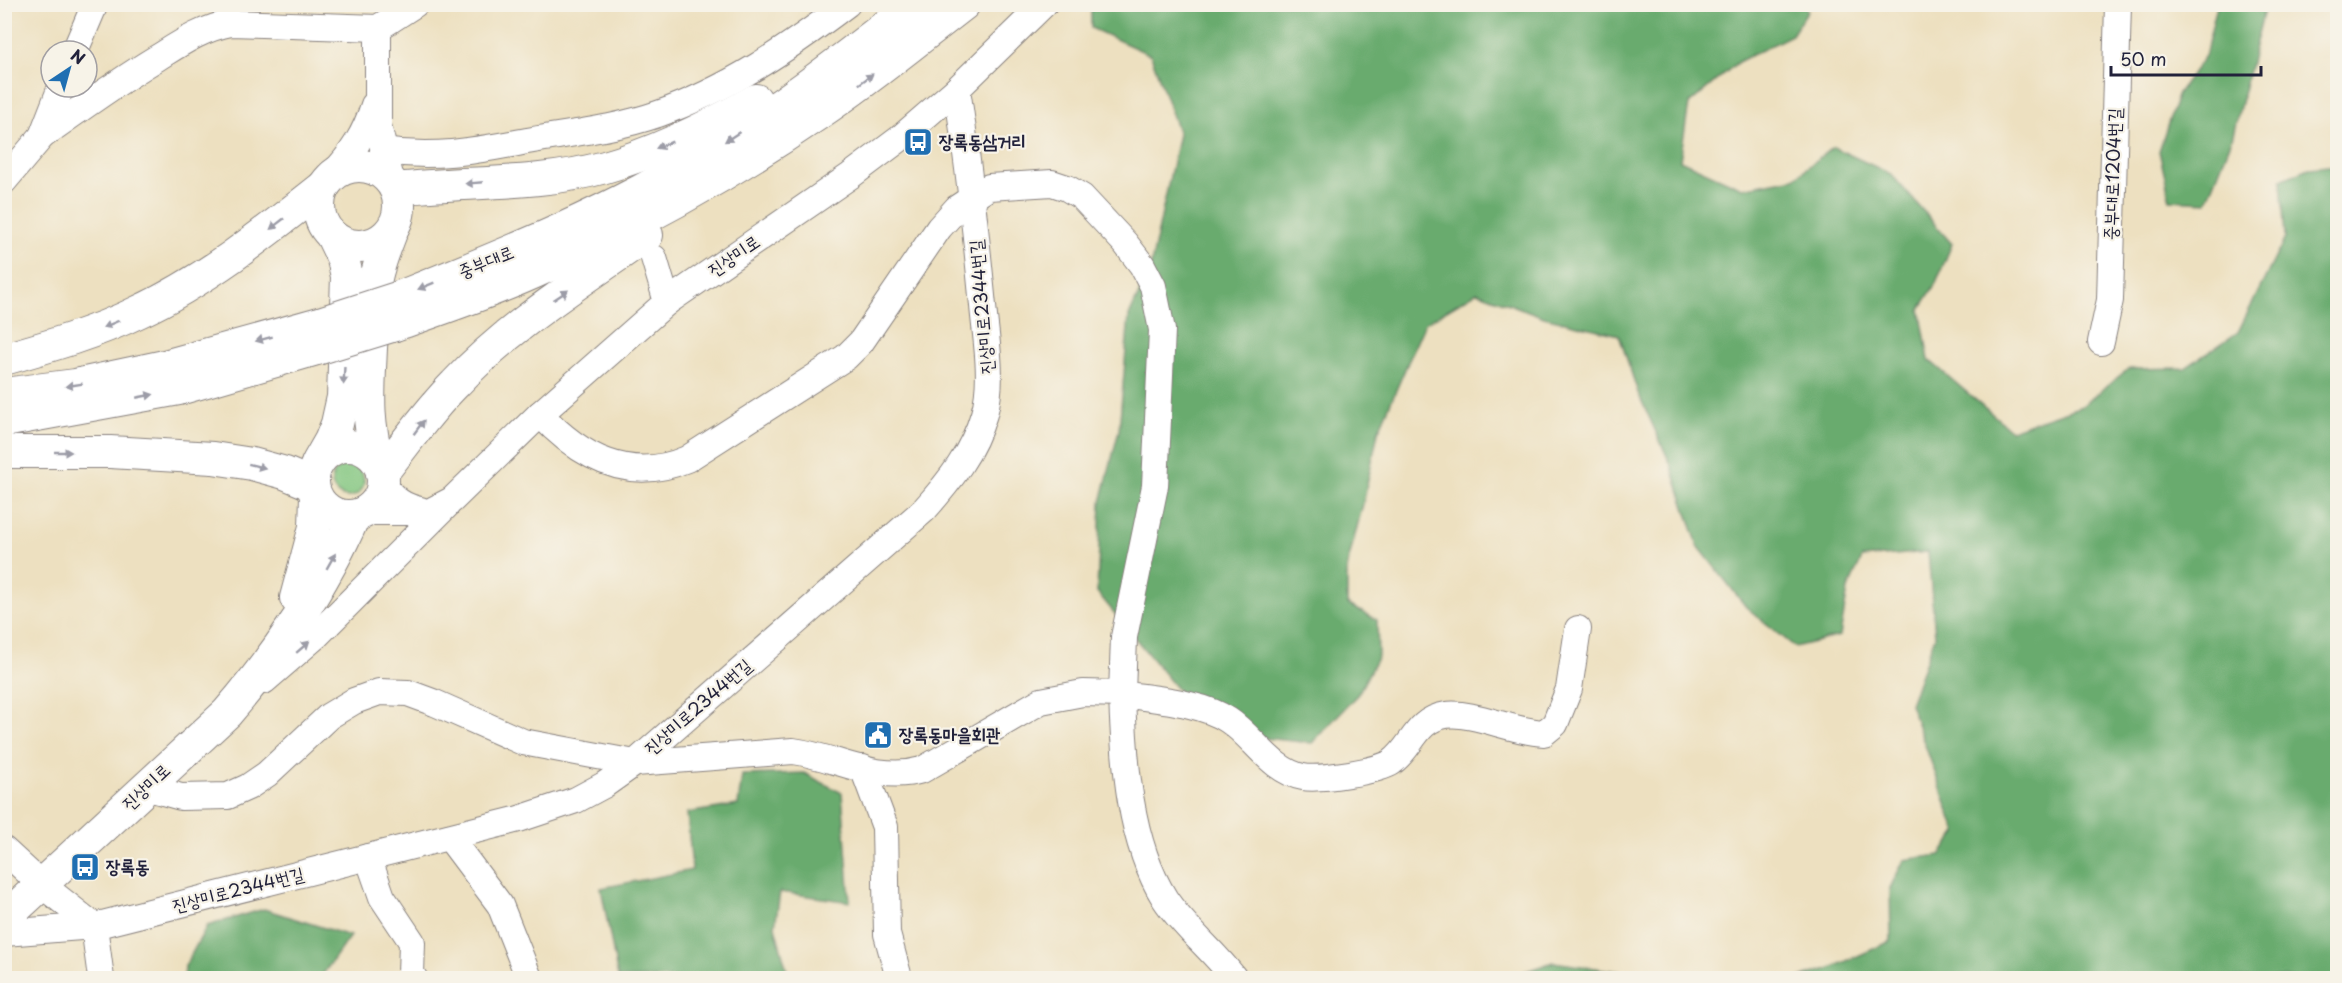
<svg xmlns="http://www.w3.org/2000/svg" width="2342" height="983" viewBox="0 0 2342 983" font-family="'Playpen Sans','Poor Story',sans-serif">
<rect width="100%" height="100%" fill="#f7f3e8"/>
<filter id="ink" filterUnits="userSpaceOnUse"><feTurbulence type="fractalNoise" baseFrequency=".0167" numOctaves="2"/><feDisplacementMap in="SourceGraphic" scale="12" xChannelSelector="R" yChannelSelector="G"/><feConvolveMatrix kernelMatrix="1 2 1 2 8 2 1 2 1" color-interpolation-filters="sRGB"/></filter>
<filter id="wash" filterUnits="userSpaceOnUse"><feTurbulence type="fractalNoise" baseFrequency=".008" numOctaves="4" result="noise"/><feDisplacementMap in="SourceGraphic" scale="24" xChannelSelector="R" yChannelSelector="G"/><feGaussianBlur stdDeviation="1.35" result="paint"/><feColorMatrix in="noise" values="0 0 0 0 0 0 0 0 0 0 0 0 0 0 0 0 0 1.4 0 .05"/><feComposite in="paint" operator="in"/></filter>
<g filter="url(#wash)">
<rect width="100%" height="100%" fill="#ede0c0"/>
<circle fill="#82c680" stroke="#52745e" stroke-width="1.5" cx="348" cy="481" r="16"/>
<g fill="#69ab6e" stroke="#466654" stroke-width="1.5">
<polygon points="1091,4 1805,5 1808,10 1792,35 1738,62 1689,104 1680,160 1742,188 1794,178 1833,147 1891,174 1952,244 1935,285 1920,309 1929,360 2011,430 2082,406 2128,369 2185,368 2238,332 2285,238 2281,180 2309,168 2337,165 2337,978 1799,978 1831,968 1891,941 1890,888 1904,860 1940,855 1957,833 1910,704 1935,636 1928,552 1862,558 1848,589 1840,636 1795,647 1746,607 1698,546 1671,465 1638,393 1619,335 1544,317 1477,292 1425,323 1378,432 1363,504 1347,566 1347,604 1377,620 1378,656 1358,694 1312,743 1253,737 1195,711 1097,592 1101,502 1119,430 1129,316 1150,269 1179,134 1151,55 1091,28"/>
<polygon points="2217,5 2270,5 2264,10 2232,139 2207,202 2170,200 2159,151 2178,93 2205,56"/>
<polygon points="804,773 842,793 850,902 780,892 775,927 789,978 618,978 601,888 692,870 687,813 738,805 742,775"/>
<polygon points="264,909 350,936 321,977 322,978 184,978 185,966 207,926"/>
<polygon points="1553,962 1666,978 1506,978"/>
</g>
</g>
<g filter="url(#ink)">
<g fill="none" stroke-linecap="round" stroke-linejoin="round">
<g stroke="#88817e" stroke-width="28">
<g id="minor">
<polyline points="378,28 378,125 391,180"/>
<polyline points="75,51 95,4"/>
<path d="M 42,136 C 80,109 117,82 157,58 C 181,43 203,28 231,23 L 378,28 L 415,4"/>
<path d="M 383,151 C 439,159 478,150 533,140 C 574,133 618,128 658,114 C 727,90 789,48 847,4"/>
<path d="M 331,176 C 352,154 365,134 374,105"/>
<polyline points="4,181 42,136 61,87"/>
<polyline points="654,258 667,302"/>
<polyline points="2101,342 2110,300 2118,4"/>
<path d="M 540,414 C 580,457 629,484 687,459 L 846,357 L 861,342 L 939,228 L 957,208 L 989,187 L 1052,183 L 1067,188 L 1082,197 L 1125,243 L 1142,265 L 1153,286 L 1162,330 L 1155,486 L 1124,637 L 1122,694 C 1152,699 1202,702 1228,720 C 1253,736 1271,771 1303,777 C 1319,780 1380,771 1392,762 C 1413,747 1415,720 1446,715 C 1472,711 1514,732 1544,733 L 1555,724 L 1569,689 L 1578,629"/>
<path d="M 383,485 C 394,499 402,506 420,510"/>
<polyline points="365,512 429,512 452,500 540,414 667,302 850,176 898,140 957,89 1044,4"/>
<polyline points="264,681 316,636 447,505"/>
<polyline points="863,768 885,827 887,934 899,978"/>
<path d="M 145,787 L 181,797 L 228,796 L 248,787 L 267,774 L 329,716 L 354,701 L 379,692 L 408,693 L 435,703 L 523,742 L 635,763 L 793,751 C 837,757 877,783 922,770 L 1041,701 L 1083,693 L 1122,694 C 1124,760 1129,842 1165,899 C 1184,928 1213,950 1234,978"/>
<polyline points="449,837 500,905 529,978"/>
<polyline points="4,850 42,885 94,926 101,978"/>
<polyline points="368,857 382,897 412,942 411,975 414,978"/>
<path d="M 4,933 L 94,926 L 519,819 L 576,800 L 604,785 L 635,763 L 924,510 C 950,481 973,452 984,414 C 994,380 986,341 983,306 C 976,233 968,161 957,89"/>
</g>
</g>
<g stroke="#88817e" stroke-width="34">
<g id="major">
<circle cx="359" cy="206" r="40"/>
<path d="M 396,189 C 465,181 538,186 605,167 C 658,152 708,127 756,100"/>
<path d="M 397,298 C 504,255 612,212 710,151 C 781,108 848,55 914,4"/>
<path d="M 395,325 C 446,307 499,289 548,266 C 642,223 733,172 818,114 C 868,81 916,41 964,4"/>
<path d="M 4,359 C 50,346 95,333 138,312 C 205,281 265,233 323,187"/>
<polyline points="4,394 76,385 165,366 320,323"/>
<polyline points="4,421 179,389 317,349"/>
<circle cx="348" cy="481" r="35"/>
<polyline points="4,452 110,452 213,458 252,464 285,473 313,485"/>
<polyline points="318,462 330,441 337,424 343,397 347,276 343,259 332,236"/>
<path d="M 378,462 C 366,417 369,393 371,348 C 373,326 372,304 375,283 C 378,265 385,248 392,230"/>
<path d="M 382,473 C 406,443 428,411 455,384 C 510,325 581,282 647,235"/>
<polyline points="296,598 315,527 316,496"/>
<path d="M 4,919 L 227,713 C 275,658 326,582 354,516"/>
</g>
</g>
<use href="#minor" stroke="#fff" stroke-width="26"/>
<use href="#major" stroke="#fff" stroke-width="32"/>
<g stroke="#88817e" stroke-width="34" stroke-linecap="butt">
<g id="major-bridge">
<polyline points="320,323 397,298"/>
<polyline points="317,349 395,325"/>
</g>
</g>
<use href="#major-bridge" stroke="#fff" stroke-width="32"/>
</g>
<defs><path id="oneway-solid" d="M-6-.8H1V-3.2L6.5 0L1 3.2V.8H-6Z" transform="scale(1.5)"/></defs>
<g fill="#9c9ca7">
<use href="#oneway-solid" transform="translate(866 79) rotate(-37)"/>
<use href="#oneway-solid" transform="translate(732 137) rotate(147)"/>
<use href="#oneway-solid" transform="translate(664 145) rotate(158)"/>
<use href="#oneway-solid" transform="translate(474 183) rotate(175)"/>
<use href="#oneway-solid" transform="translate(277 224) rotate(142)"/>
<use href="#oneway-solid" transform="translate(426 286) rotate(158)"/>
<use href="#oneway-solid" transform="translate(561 295) rotate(-34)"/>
<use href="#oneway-solid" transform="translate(111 324) rotate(157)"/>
<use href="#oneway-solid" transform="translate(264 339) rotate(165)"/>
<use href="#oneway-solid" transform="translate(344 376) rotate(93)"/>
<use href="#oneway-solid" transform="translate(74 385) rotate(171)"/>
<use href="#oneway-solid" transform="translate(145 396) rotate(-11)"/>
<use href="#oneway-solid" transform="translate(419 427) rotate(-53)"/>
<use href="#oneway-solid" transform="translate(63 452)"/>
<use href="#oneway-solid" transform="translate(257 466) rotate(14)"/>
<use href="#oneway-solid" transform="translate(331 561) rotate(-60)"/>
<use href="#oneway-solid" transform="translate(303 647) rotate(-41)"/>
</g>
</g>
<defs>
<g id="bus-square" transform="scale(1.5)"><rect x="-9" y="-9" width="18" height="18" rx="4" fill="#1f6fb2" stroke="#f7f3e8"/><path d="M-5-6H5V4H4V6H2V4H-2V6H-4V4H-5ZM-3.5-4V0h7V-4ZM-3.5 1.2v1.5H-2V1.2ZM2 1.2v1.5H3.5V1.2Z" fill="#fff"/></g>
<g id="civic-square" transform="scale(1.5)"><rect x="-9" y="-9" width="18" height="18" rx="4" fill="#1f6fb2" stroke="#f7f3e8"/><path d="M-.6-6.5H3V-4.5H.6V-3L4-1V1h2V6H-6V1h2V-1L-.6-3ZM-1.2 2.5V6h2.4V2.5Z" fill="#fff"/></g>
</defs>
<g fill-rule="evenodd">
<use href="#bus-square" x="918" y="142"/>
<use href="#civic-square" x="878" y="735"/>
<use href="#bus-square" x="85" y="867"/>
</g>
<g text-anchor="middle" stroke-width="4.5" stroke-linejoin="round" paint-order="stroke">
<g font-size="18" font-weight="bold" fill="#22223b" stroke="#f7f3e8" text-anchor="start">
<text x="939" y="148">장록동삼거리</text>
<text x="899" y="741">장록동마을회관</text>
<text x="106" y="873">장록동</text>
</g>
<g font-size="18" fill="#22223b" stroke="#f7f3e8">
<text transform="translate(2113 174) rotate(-88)" y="6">중부대로1204번길</text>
<text transform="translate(734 256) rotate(-34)" y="6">진상미로</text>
<text transform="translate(486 262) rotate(-22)" y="6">중부대로</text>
<text transform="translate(982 307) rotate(-95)" y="6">진상미로2344번길</text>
<text transform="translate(698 707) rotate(-41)" y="6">진상미로2344번길</text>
<text transform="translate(146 787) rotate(-43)" y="6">진상미로</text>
<text transform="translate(238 890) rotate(-14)" y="6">진상미로2344번길</text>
</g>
</g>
<rect width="2342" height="983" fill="none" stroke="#f7f3e8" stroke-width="24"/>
<g transform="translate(69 69) rotate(36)"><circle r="28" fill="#f7f3e8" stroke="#a29fa3" stroke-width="1.5"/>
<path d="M0-4.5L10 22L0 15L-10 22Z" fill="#1f6fb2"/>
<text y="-9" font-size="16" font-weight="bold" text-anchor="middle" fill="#22223b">N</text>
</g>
<path d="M2111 66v9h150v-9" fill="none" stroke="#22223b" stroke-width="3"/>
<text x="2120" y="66" font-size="18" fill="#22223b" stroke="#f7f3e8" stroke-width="4.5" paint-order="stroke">50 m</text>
</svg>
